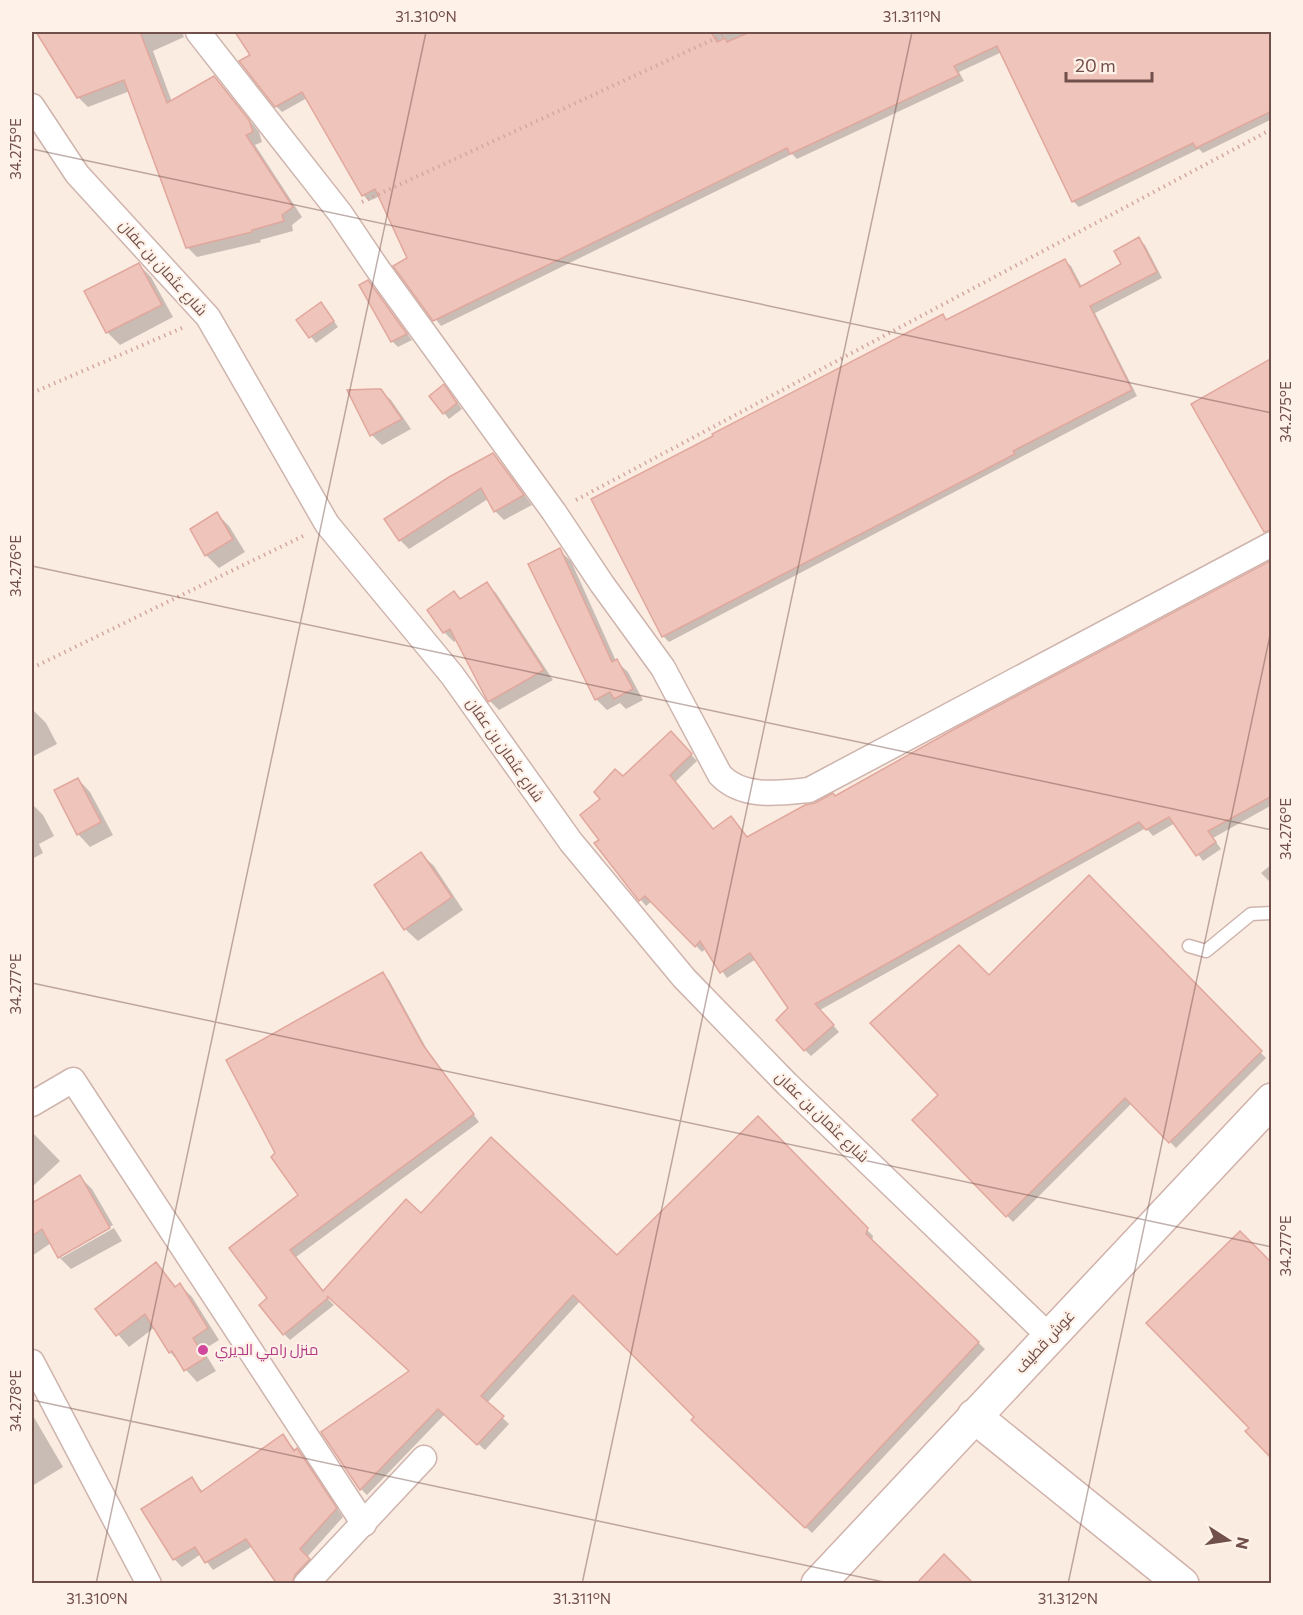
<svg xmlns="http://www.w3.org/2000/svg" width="1303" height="1615" viewBox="0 0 1303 1615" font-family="Commissioner,Cairo,sans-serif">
<rect width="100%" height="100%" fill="#fbece2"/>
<g fill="#0003">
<polygon points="39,32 182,32 184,37 153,51 172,102 214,78 224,88 259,132 262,142 255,145 302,217 292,225 293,231 260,240 261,242 197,257 187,247 130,91 88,107 78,97"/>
<polygon points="237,32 1272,32 1272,119 1203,153 1199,149 1079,207 1073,201 1002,52 959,72 964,81 797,159 792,154 441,326 395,266 409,258 380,196 369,201 363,195 307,98 282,112 276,106 252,56"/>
<polygon points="1139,239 1145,245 1162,278 1095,313 1137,396 669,642 663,636 943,316 948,321 1065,261 1071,266 1082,287 1123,265"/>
<polygon points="139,265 151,277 173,317 120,345 107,332"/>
<polygon points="368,282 374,288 412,340 398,347 392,341"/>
<polygon points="326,310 338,327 316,343 298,320"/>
<polygon points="380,390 391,400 411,429 382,445 372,435"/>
<polygon points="450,392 462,409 449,419 444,413"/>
<polygon points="493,455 502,464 532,505 504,520 495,511 488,499 409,549 400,540"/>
<polygon points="217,514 229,526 245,552 219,568 206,555 192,530"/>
<polygon points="559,550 571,561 616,661 628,672 643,700 626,709 620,703 607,710 596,699"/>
<polygon points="1272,562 1272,805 1213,838 1221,849 1203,861 1175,823 1153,836 1146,828 820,1010 839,1032 811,1056 805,1050 790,1009 756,959 727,978 706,948 702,952 652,901 646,906 641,900 596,844 601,840 603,800 671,733 697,761 675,782 713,831 748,839 836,798"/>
<polygon points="486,584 496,593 553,680 499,710 490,701 457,639 454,642 444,632 454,593 462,600"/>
<polygon points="32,709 46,723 57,744 32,757"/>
<polygon points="78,779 90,792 113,835 90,847 78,834"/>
<polygon points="32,804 43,815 54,836 39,844 43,853 32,859"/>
<polygon points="421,854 434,866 463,910 418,941 405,929"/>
<polygon points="1272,864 1272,884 1261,873"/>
<polygon points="1089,877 1266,1058 1176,1148 1132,1103 1013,1222 914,1120 940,1095 989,977"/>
<polygon points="382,974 389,980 429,1053 479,1122 296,1257 323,1292 422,1215 617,1257 758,1118 873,1236 872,1242 985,1349 812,1533 693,1420 696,1417 581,1300 487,1403 509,1424 485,1450 445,1414 367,1495 361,1489 411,1372 330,1297 328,1299 334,1305 290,1340 284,1334 269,1298 300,1195"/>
<polygon points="32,1132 60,1161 32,1187"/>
<polygon points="80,1177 92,1189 113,1225 61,1254 61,1258 114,1228 122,1241 71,1269 59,1257 51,1243 32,1256 32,1205"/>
<polygon points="156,1264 177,1288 180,1285 192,1297 219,1340 203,1350 216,1371 197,1382 170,1352 155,1327 129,1347 97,1310"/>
<polygon points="32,1414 63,1467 32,1486"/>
<polygon points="283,1436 296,1451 297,1450 305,1458 343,1517 307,1557 317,1567 303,1584 279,1584 253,1546 213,1570 201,1554 182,1567 174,1559 143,1509 192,1479 203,1492"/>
</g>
<g fill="#efc4bb" stroke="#e1a79d" stroke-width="1.5">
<polygon points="36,32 140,32 167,103 214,76 249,120 253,132 246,135 293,207 282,215 284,221 252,230 252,232 186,248 124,80 77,98"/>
<polygon points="235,32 711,32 717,42 725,38 727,42 750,32 1272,32 1272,111 1196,148 1193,143 1072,202 997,46 954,66 959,75 790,154 787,148 433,321 393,266 407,258 375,189 362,196 302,92 275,107 239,61 250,55"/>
<polygon points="1139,237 1157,272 1090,306 1132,390 1013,451 1015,454 662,637 591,499 713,436 712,434 943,314 946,320 1065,259 1080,287 1121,264 1114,251"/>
<polygon points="139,263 162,305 106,333 84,291"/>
<polygon points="368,280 407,334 391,342 359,285"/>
<polygon points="321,302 334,321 309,338 296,320"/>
<polygon points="1272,358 1272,530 1264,532 1191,404"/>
<polygon points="444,384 457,403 443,414 429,396"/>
<polygon points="374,389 381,389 402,419 370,436 347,390"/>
<polygon points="493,453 524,495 494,512 481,488 399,541 384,519 449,477"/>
<polygon points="217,512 233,539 205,556 190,529"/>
<polygon points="560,548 612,662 617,659 633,689 614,699 610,692 595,700 528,564"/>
<polygon points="1272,560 1272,796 1208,831 1216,842 1196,856 1169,817 1146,830 1139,822 815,1004 834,1025 804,1051 776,1020 788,1008 750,953 720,973 700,941 695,947 645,896 639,901 594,843 599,840 580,815 600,799 594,792 615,769 623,776 671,731 692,754 670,775 713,829 731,816 747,837 805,805 815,803 833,793 835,796 960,726"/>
<polygon points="487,582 544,670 488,702 450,629 443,633 427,610 454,591 460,599"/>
<polygon points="78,778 101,822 77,835 54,790"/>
<polygon points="421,852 452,897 404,930 374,885"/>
<polygon points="1089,875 1262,1051 1169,1143 1125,1098 1006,1217 912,1120 938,1095 870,1023 959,945 989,975"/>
<polygon points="383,972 423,1045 474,1114 290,1250 323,1291 406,1199 421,1213 491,1137 617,1255 758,1116 868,1228 866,1234 979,1342 805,1528 691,1420 694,1417 573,1295 481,1396 504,1416 477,1445 438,1409 360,1490 321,1432 409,1371 327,1296 328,1298 283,1335 259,1305 267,1298 229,1248 298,1195 271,1157 275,1153 226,1060"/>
<polygon points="80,1175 110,1228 58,1258 42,1229 32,1236 32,1203"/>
<polygon points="1240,1231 1272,1263 1272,1459 1245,1431 1249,1428 1146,1323"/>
<polygon points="156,1262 175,1287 180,1283 208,1328 193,1338 205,1358 184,1371 172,1351 169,1353 145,1314 116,1336 95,1309"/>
<polygon points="283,1434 294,1451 297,1448 337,1508 300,1549 310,1559 295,1575 292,1584 277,1584 246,1539 205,1563 195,1547 173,1560 141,1509 192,1477 201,1492"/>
<polygon points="944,1554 974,1584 916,1584"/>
</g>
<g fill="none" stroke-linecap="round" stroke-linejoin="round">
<g stroke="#ceb4ad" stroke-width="15">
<polyline id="lane" points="1189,946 1206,951 1251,914 1272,913"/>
</g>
<g stroke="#ceb4ad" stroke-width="27">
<g id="street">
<path d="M 198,32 L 340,213 L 377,268 L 554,512 L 602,584 L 663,668 L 720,775 C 743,799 780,793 809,790 L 1272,544"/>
<polyline points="32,106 77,174 208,317 327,524 452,675 571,842 684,978 787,1084 1050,1337"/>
<polyline points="32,1104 73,1080 364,1524"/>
<polyline points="32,1362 149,1584"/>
<polyline points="306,1584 424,1458"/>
</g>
</g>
<g stroke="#d0b2aa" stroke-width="36">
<g id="secondary">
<polyline points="974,1416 1182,1584"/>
<polyline points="818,1584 1272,1100"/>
</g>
</g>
<g stroke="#d4a89f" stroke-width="4" stroke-dasharray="1.5 4.5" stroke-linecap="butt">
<polyline points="362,202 729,32"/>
<polyline points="32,393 182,328"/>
<polyline points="576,500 1272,129"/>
<polyline points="32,668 303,536"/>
</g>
<use href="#lane" stroke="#fff" stroke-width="12"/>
<use href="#street" stroke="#fff" stroke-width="24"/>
<use href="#secondary" stroke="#fff" stroke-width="33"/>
</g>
<path fill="none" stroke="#714f4a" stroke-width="1.5" stroke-opacity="0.45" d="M 32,149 L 1272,413M 32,566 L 1272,830M 32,983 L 1272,1247M 32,1400 L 893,1584M 96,1584 L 426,32M 582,1584 L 912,32M 1068,1584 L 1272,626"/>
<circle fill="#d1479c" stroke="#fef1e8" stroke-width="2" cx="203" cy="1350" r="6"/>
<g text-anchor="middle" stroke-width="4.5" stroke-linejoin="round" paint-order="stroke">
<g font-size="15" fill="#714f4a" stroke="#fef1e8">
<text transform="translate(163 268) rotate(48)" y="5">شارع عثمان بن عفان</text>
<text transform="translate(505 750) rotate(55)" y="5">شارع عثمان بن عفان</text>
<text transform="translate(822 1117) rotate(44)" y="5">شارع عثمان بن عفان</text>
<text transform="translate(1045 1342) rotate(-47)" y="5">غوش قطيف</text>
</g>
<g font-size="15" fill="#b23c85" stroke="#fef1e8" text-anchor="start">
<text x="215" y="1355">منزل رامي الديري</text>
</g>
</g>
<rect width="1303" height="1615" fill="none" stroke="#fef1e8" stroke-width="66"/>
<g transform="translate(1228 1540) rotate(102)" stroke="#fef1e8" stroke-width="4.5" paint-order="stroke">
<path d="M0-4.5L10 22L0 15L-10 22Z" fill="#714f4a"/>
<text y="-9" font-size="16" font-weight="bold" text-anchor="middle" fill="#714f4a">N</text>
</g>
<path d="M1066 72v9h86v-9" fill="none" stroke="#714f4a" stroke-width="3"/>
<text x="1075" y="72" font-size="18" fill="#714f4a" stroke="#fef1e8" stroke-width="4.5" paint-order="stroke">20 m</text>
<rect x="33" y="33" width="1237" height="1549" fill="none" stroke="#714f4a" stroke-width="2"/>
<g font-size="15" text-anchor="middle" fill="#714f4a">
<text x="426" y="22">31.310°N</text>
<text x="912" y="22">31.311°N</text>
<text transform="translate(16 149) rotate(-90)" y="5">34.275°E</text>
<text transform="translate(1286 412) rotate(-90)" y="5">34.275°E</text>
<text transform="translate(16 566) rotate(-90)" y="5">34.276°E</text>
<text transform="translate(1286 829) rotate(-90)" y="5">34.276°E</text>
<text transform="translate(16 984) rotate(-90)" y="5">34.277°E</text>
<text transform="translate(1286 1246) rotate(-90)" y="5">34.277°E</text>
<text transform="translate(16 1401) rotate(-90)" y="5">34.278°E</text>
<text x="97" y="1604">31.310°N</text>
<text x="582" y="1604">31.311°N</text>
<text x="1068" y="1604">31.312°N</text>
</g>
</svg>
